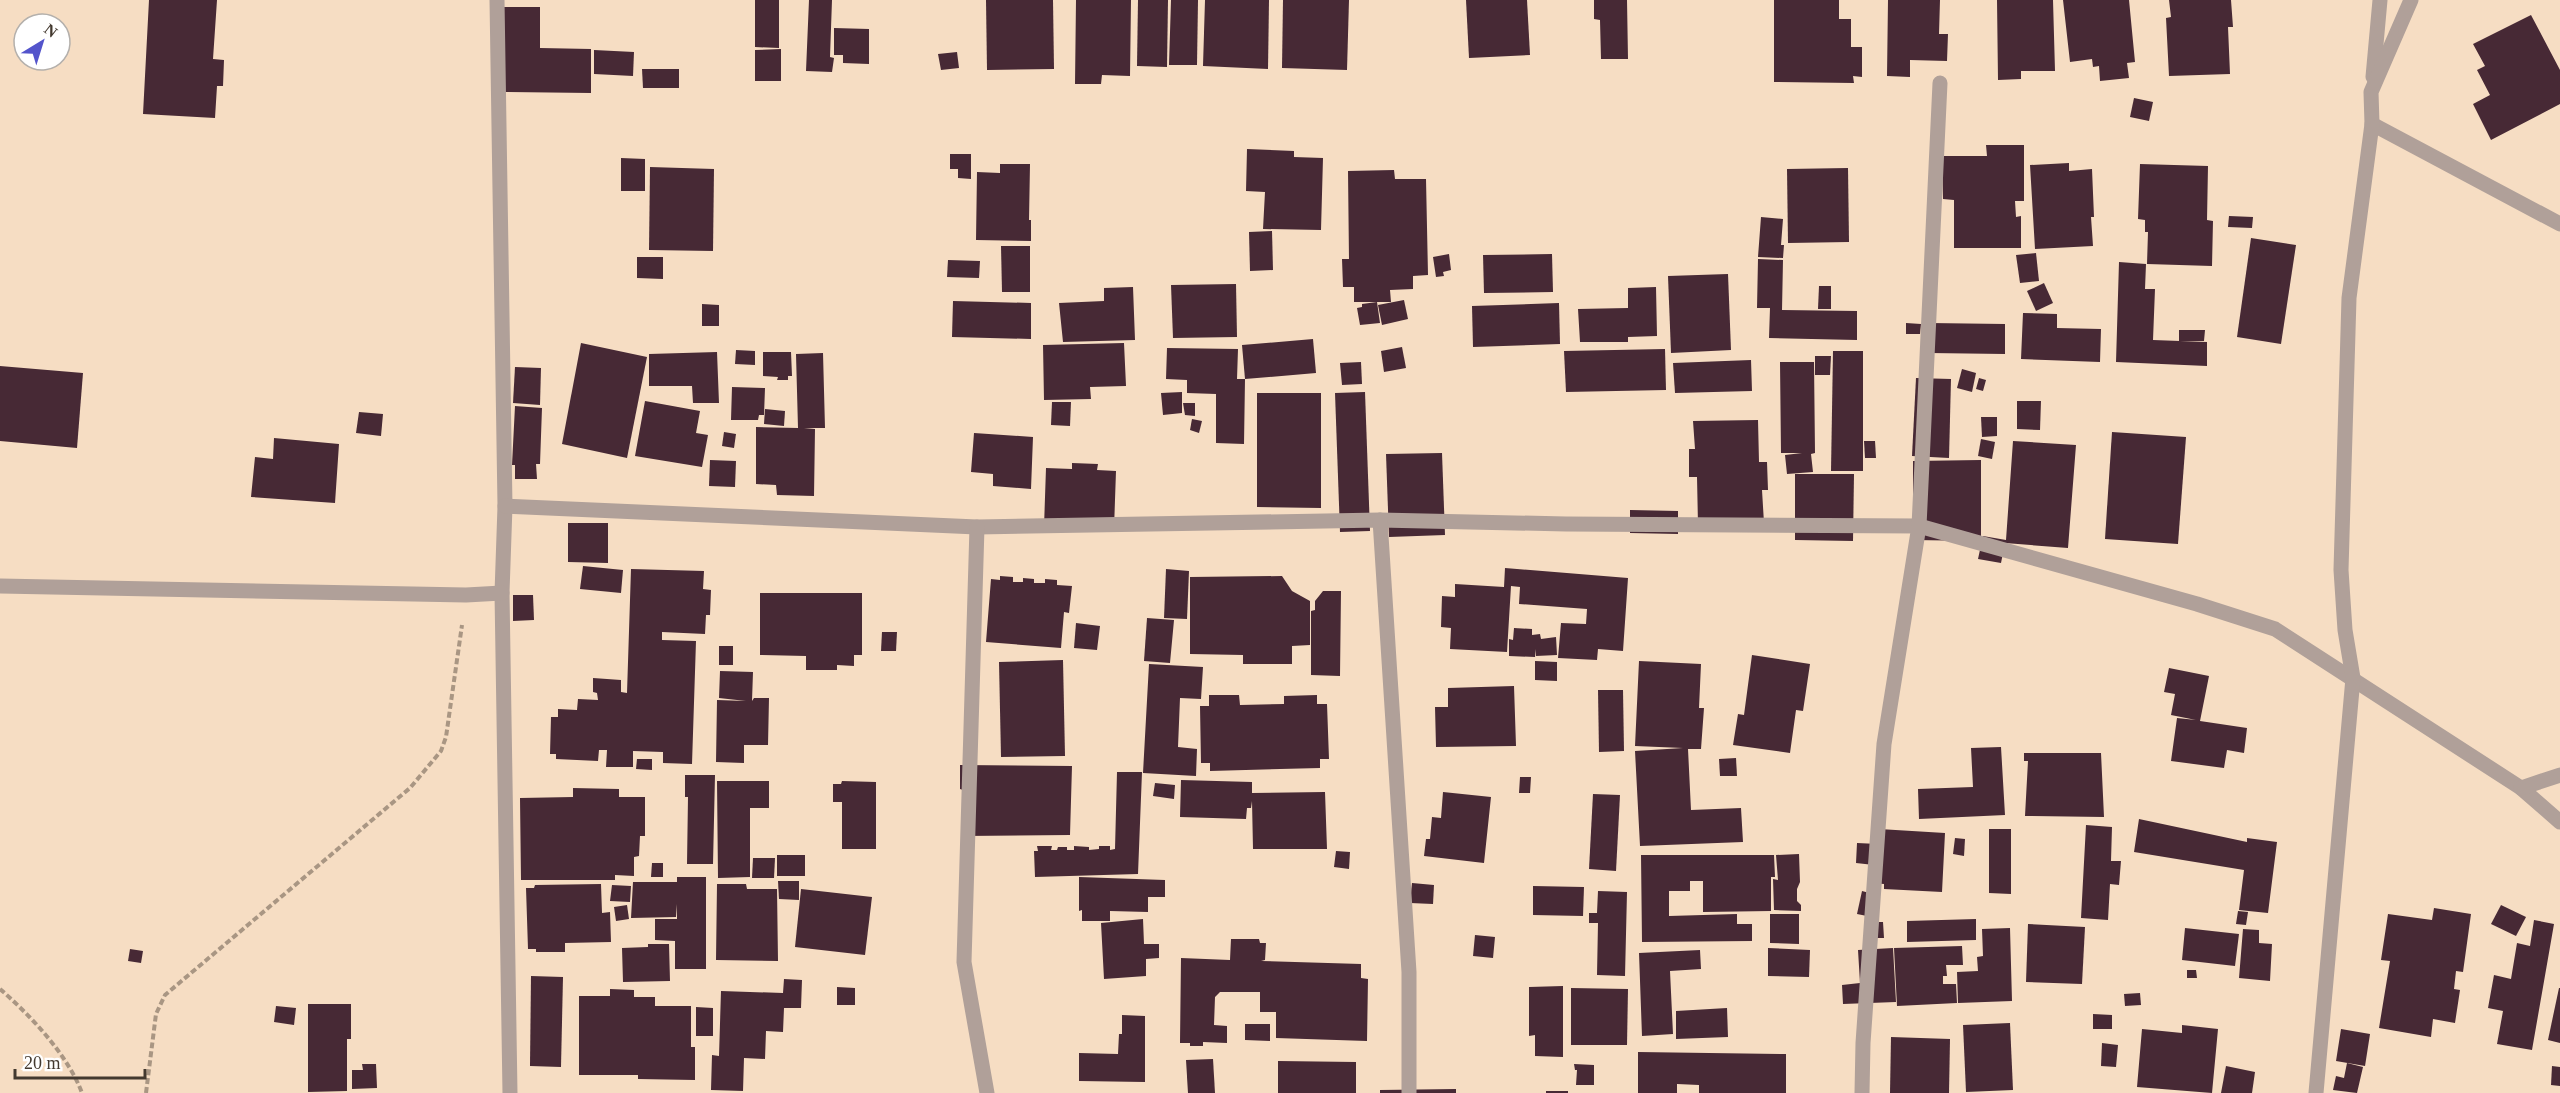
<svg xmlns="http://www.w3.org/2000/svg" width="2560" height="1093" viewBox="0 0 2560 1093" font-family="Georgia,serif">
<rect width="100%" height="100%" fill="#f6ddc3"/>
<g fill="#472935">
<polygon points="149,0 217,0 213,59 224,60 223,86 217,86 215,118 143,114"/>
<polygon points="755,0 779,0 779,48 755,47"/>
<polygon points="809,0 832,0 830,57 834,58 832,72 806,71"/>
<polygon points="986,0 1053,0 1054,69 987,70"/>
<polygon points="1076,0 1131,0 1130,76 1102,75 1101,84 1075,84"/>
<polygon points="1138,0 1168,0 1167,67 1137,66"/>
<polygon points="1171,0 1198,0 1197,65 1169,65"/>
<polygon points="1205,0 1269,0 1268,69 1203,66"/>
<polygon points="1283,0 1349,0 1347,70 1282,68"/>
<polygon points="1466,0 1527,0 1530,55 1469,58"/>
<polygon points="1594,0 1627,0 1628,59 1601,59 1600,20 1594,19"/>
<polygon points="1774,0 1839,0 1839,19 1851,19 1851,47 1862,47 1862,77 1853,76 1854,83 1774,82"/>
<polygon points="1888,0 1940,0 1939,34 1948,34 1947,61 1910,60 1910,77 1887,76"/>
<polygon points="1997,0 2053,0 2055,71 2021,71 2021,79 1998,80"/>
<polygon points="2063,0 2129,0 2135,62 2127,63 2129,78 2100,81 2099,66 2093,67 2092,59 2070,62"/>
<polygon points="2169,0 2231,0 2233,27 2228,27 2230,74 2169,76 2166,18 2171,17"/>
<polygon points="501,7 540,7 540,48 591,49 591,93 501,92"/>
<polygon points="2531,15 2560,70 2560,104 2491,140 2473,104 2490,95 2477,70 2485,66 2473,44"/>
<polygon points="834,28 869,29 869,64 843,63 843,55 834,55"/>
<polygon points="781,49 781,81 755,81 755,50"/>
<polygon points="594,50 634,52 633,76 594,74"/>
<polygon points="957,52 959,68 941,70 938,54"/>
<polygon points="642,69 679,69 679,88 643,88"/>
<polygon points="2134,98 2153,102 2149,121 2130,117"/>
<polygon points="1986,145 2024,145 2024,201 2015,201 2016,217 2021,216 2021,248 1954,248 1954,200 1943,199 1942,156 1987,156"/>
<polygon points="1247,149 1294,151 1294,157 1323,158 1321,230 1263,229 1265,192 1246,191"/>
<polygon points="950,154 971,154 971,179 958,178 958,169 950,169"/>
<polygon points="621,158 645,159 645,191 621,191"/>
<polygon points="2069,163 2069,171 2092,169 2094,217 2091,217 2093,246 2035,249 2030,165"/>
<polygon points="1000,164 1030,164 1029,220 1031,220 1031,241 976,240 977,172 1000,173"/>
<polygon points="2140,164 2208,166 2207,220 2213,221 2212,266 2147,264 2148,232 2145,232 2145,220 2138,219"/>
<polygon points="650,167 714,169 713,251 649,250"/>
<polygon points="1848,168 1849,242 1788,243 1787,169"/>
<polygon points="1394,170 1395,179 1426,179 1428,275 1413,276 1413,289 1390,290 1391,302 1354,302 1354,287 1343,287 1342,259 1349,259 1348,171"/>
<polygon points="2229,216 2253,217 2252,228 2228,227"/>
<polygon points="1761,217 1783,219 1781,245 1784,245 1783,258 1758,257"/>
<polygon points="1272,231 1273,270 1250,271 1249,232"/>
<polygon points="2251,238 2296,245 2281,344 2237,337"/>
<polygon points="1001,246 1030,246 1030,292 1002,292"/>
<polygon points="2036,253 2039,281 2020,283 2016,255"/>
<polygon points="1449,254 1451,270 1443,272 1444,276 1436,277 1433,257"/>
<polygon points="1552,254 1553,292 1484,293 1483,255"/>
<polygon points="637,257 663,257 663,279 637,278"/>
<polygon points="1758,259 1783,260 1782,310 1857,311 1857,340 1769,338 1770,308 1757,308"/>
<polygon points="948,260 980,261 979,278 947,277"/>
<polygon points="2119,262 2146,264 2145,289 2155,289 2153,340 2207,342 2207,366 2116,362"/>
<polygon points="1728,274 1731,350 1671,353 1668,276"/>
<polygon points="2044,283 2053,303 2036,311 2027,291"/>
<polygon points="1236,284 1237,337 1173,338 1171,285"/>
<polygon points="1819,286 1831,286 1831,309 1818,309"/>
<polygon points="1133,287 1135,340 1063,342 1059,303 1104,301 1104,288"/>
<polygon points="1656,287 1657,336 1628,337 1628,342 1580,342 1578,309 1628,308 1628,288"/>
<polygon points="1404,300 1408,319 1382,325 1378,305"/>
<polygon points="953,301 1031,303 1031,339 952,337"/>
<polygon points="1377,302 1380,323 1360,325 1357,308 1362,307 1362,304"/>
<polygon points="1559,303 1560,344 1473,347 1472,306"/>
<polygon points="702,304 719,305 719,326 702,326"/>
<polygon points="2023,313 2057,314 2057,328 2101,329 2100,362 2021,359"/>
<polygon points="1906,323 1921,324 1920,334 1906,334"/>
<polygon points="1929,323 2005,324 2005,354 1929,353"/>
<polygon points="2179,330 2205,330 2204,341 2179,341"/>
<polygon points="1313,339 1316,373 1245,379 1242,345"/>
<polygon points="581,343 647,357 627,458 562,444"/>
<polygon points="1124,343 1126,386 1090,387 1091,399 1044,400 1043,345"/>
<polygon points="1402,347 1406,368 1384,372 1381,351"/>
<polygon points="1167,348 1238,349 1237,379 1245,379 1244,444 1216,443 1216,394 1187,393 1187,380 1166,379"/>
<polygon points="1665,349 1666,390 1566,392 1564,351"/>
<polygon points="736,350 755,351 755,365 735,364"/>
<polygon points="1833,351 1863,351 1863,471 1831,471"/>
<polygon points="717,352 719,403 693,403 692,386 649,386 649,354"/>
<polygon points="763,352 791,352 792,376 788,376 788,380 777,380 778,377 763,376"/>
<polygon points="823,353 825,428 804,428 815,429 814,496 777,495 776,485 756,484 756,427 798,428 796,354"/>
<polygon points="1815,356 1831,356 1830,375 1815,375"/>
<polygon points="1751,360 1752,391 1675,393 1673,363"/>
<polygon points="1361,362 1362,384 1342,385 1340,363"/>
<polygon points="1780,362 1814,362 1815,453 1811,454 1813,472 1787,474 1785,455 1802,453 1781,453"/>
<polygon points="0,366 83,373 77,448 0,441"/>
<polygon points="515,367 541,368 540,405 513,403"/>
<polygon points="1962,369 1976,373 1972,392 1957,388"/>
<polygon points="1916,378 1951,379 1949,458 1912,456"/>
<polygon points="1979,378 1986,380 1983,391 1976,389"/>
<polygon points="732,387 765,388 764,415 759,415 758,420 731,420"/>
<polygon points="1182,392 1182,413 1163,415 1161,393"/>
<polygon points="1365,392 1370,531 1340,532 1335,393"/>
<polygon points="1257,393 1321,393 1321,508 1257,507"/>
<polygon points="645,401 700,411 696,433 708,435 702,467 635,456"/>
<polygon points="2017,401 2041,401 2040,430 2017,429"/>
<polygon points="1052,402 1071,402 1070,426 1051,425"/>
<polygon points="1183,403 1195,403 1195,416 1185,415"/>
<polygon points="515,406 542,408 540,464 536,464 537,479 515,479 515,465 512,465"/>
<polygon points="765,409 785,411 784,426 764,424"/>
<polygon points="359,412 383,414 381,436 356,433"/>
<polygon points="1981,417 1997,417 1997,436 1982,437"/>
<polygon points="1192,419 1202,421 1199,433 1190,430"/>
<polygon points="1758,420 1759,462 1767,462 1768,490 1762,490 1764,523 1698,525 1697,477 1689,477 1689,449 1695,449 1693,421"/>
<polygon points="724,432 736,434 734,448 722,446"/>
<polygon points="2112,432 2186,437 2178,544 2105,539"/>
<polygon points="974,433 1033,437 1031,489 993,486 993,474 971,472"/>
<polygon points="274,438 339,444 335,503 251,497 255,457 273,459"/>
<polygon points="1981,439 1995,442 1992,459 1978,456"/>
<polygon points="1864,441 1875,441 1876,458 1865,458"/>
<polygon points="2013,441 2076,445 2068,548 2005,543 2001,563 1978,559 1983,536 2006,540"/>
<polygon points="1442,453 1445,535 1389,537 1386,454"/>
<polygon points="710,460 736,461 735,487 709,486"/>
<polygon points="1981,460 1981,541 1913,540 1913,461"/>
<polygon points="1072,463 1098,464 1097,470 1116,471 1114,529 1044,527 1046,468 1072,469"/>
<polygon points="1795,474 1854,474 1853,541 1795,540"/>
<polygon points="1630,510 1678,511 1678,534 1630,533"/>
<polygon points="568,523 608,523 608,563 568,562"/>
<polygon points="583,566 623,570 621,593 580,589"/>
<polygon points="1505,568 1628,578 1623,651 1598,649 1597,660 1558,658 1561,623 1586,624 1587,609 1519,604 1520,587 1511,586 1507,652 1450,649 1451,628 1441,627 1442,596 1455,597 1455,584 1504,587"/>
<polygon points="631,569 704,571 703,589 711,590 710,615 706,615 705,634 662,632 662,640 696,641 692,764 663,763 663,752 633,751 633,767 606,767 607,750 599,750 598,761 556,759 556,754 550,754 551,717 558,717 558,709 577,710 578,699 598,700 597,693 593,692 593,678 621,680 621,692 627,693"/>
<polygon points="1166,569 1189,571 1187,619 1164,618"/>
<polygon points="1000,576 1013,577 1013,582 1023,582 1023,578 1034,579 1034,583 1045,583 1045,579 1057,580 1057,585 1072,586 1069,613 1064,612 1061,648 986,642 991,579 1000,580"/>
<polygon points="1282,576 1292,591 1310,601 1310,645 1292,646 1292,664 1243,664 1243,655 1190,654 1190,577"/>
<polygon points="1323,591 1341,591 1340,676 1311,675 1311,611 1315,610 1315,601"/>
<polygon points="760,593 862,593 862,655 854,655 854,666 837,665 837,670 806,670 806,656 760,655"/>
<polygon points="513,595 533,595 534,620 513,621"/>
<polygon points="1147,618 1174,620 1170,663 1144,661"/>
<polygon points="1076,623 1100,626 1097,650 1074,648"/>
<polygon points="1514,628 1532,629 1532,635 1540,634 1541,639 1556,637 1557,655 1536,656 1536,649 1535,657 1509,656 1509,639 1513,640"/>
<polygon points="882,632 897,632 896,651 881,651"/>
<rect x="719" y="646" width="14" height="19"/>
<polygon points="1752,655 1810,664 1803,711 1796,710 1790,753 1733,745 1738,714 1744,715"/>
<polygon points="1063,660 1065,756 1001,757 999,662"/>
<polygon points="1535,661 1557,662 1557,681 1535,680"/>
<polygon points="1639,661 1701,664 1699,708 1704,708 1701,749 1688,749 1691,810 1741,808 1743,842 1640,846 1635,751 1683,748 1635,746"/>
<polygon points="1149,664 1203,667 1201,699 1180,698 1178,747 1197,749 1196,776 1143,773"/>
<polygon points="2169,668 2209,676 2200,721 2247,728 2244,753 2227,750 2224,768 2171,761 2177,718 2196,720 2171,715 2175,694 2164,692"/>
<polygon points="720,671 753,672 752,701 754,698 769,698 768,745 744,745 744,763 716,762 717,700 746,701 719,698"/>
<polygon points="1514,686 1516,746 1436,747 1435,707 1448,707 1448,688"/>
<polygon points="1598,690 1623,690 1624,751 1599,752"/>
<polygon points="1209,695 1239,695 1240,705 1284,704 1284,696 1317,695 1317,704 1327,704 1329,759 1320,759 1320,768 1210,771 1210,763 1201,763 1200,706 1209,706"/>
<polygon points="2001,747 2005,815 1919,819 1918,789 1973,787 1971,748"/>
<polygon points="2024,753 2101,753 2104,817 2025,816 2028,761 2024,761"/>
<polygon points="1736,758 1737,776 1720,776 1719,759"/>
<polygon points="637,759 652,759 652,770 636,769"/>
<polygon points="960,765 1072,766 1070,835 963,836 963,790 960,789"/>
<polygon points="1117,772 1142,772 1138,874 1035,877 1034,851 1038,851 1037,846 1052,846 1051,850 1057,850 1058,847 1067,847 1067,850 1074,850 1074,846 1089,847 1089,850 1099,849 1099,846 1110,846 1110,850 1115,849"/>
<polygon points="685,775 715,775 713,864 687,864 688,797 685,797"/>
<polygon points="1520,777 1531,777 1530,793 1519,793"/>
<polygon points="1181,780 1252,782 1252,793 1325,792 1327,849 1253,849 1252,801 1251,808 1247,808 1246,819 1180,817"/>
<polygon points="717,781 769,781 769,808 750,808 750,877 718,878"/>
<polygon points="842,781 876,782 876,849 842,849 842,802 833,802 833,784 841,784"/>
<polygon points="1155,783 1175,785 1174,799 1153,796"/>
<polygon points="573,788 619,789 619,797 645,797 645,836 640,836 639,856 634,857 634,876 615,875 615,880 521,880 520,798 573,797"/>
<polygon points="1443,792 1491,797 1484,863 1424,856 1426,839 1430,839 1432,817 1441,818"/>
<polygon points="1593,794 1620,795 1616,871 1589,869"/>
<polygon points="2139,819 2247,842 2247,838 2277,842 2268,913 2239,910 2244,870 2134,852"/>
<polygon points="2086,825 2112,827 2111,861 2121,861 2119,885 2110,884 2108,920 2081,918"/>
<polygon points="1879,829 1945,833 1942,892 1884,889 1884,884 1872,883 1874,865 1856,863 1857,843 1878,844"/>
<polygon points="1989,829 2011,829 2011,894 1989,893"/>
<polygon points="1955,838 1965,839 1964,856 1953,854"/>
<polygon points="1336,851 1350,852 1349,869 1334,867"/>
<polygon points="1799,854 1800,882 1797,889 1797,901 1801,905 1801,911 1774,910 1773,879 1778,880 1776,855"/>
<rect x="777" y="855" width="28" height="21"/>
<polygon points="1641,855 1774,855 1775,877 1771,877 1771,911 1703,912 1703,881 1690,881 1690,891 1669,891 1669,916 1737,914 1737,924 1752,924 1752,941 1642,942"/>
<polygon points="753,858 775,858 774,878 752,878"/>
<polygon points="652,863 663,863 663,877 651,877"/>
<polygon points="677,877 706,877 706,969 675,969 675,941 655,940 655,919 677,919 677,904 676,917 631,918 633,882 677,882"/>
<polygon points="1079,877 1165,880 1165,897 1148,897 1148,912 1110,911 1110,921 1082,921 1082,910 1079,911"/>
<polygon points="778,881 799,881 799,900 779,899"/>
<polygon points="1412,883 1434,885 1433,904 1410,903"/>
<polygon points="601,884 602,913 610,912 611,942 565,943 565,952 536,952 536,949 528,949 526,888 534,888 535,885"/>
<polygon points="717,884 746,884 747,889 777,889 778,961 716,960"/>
<polygon points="612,885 631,886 630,902 610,901"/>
<polygon points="1533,886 1584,887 1583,916 1533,915"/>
<polygon points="801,889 872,897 865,955 795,947"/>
<polygon points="1598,891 1627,892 1625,976 1597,975 1598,923 1589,923 1589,913 1597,913"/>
<polygon points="1862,891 1877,895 1872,917 1857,914"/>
<polygon points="627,905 629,919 616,921 614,907"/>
<polygon points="2501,905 2526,917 2516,936 2491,924"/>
<polygon points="2434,908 2471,914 2463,972 2456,971 2454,989 2460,990 2455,1023 2433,1019 2431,1037 2379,1028 2390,961 2381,960 2388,914 2432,920"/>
<polygon points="2238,911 2248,912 2246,925 2236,924"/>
<polygon points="1770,914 1799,914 1799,944 1770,943"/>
<polygon points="1143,919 1144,944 1159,944 1159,958 1146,959 1146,976 1104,979 1101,923"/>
<polygon points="1976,919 1976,940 1907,942 1907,921"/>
<polygon points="2534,920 2554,924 2532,1050 2497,1044 2503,1011 2488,1008 2494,975 2511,979 2517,943 2530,946"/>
<polygon points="1867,922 1883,922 1884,938 1867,938"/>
<polygon points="2028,924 2085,927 2082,984 2026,982"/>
<polygon points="2010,928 2012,1001 1958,1003 1957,972 1978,971 1977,957 1983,956 1982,929"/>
<polygon points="2185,928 2239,934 2235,966 2182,960"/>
<polygon points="2243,929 2259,930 2259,943 2272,944 2270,981 2239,978"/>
<polygon points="1475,935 1495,937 1493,958 1473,956"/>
<polygon points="1231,939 1259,939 1260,943 1266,943 1265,960 1261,961 1361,964 1361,978 1368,979 1367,1041 1276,1038 1276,1012 1260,1012 1260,971 1260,992 1220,992 1215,997 1214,1025 1227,1026 1227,1043 1203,1042 1203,1046 1190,1046 1190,1043 1180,1043 1181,958 1230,960"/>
<polygon points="648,944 669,944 670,981 623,982 622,948 648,947"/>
<polygon points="1962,946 1963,965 1946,965 1947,976 1943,976 1943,984 1956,984 1957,1003 1897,1006 1894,948"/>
<polygon points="1768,948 1810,950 1809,977 1768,976"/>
<polygon points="1893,948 1896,1002 1843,1004 1842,985 1860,983 1858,950"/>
<polygon points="130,949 143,951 141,963 128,961"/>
<polygon points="1700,950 1701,969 1670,971 1673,1034 1642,1036 1639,953"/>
<polygon points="2187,970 2196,970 2197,978 2187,978"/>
<polygon points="531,976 563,977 561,1067 530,1066"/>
<polygon points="784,979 802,980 801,1008 784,1008 783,1032 766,1031 765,1059 744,1058 743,1091 711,1090 712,1055 719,1056 721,991 783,993"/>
<polygon points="1563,986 1563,1057 1535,1056 1535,1035 1529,1036 1529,987"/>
<polygon points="837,987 855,988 855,1005 837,1005"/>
<polygon points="1571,988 1628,989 1627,1045 1571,1045"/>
<polygon points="2559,988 2560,988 2560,1043 2548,1040"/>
<polygon points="610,989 634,990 634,997 655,997 655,1006 691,1006 691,1047 695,1047 695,1080 638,1079 638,1075 579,1075 579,996 610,996"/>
<polygon points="2140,993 2141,1005 2125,1006 2124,994"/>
<polygon points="308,1004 351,1004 351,1039 347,1039 347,1091 308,1092"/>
<polygon points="276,1006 296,1008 294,1025 274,1022"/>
<polygon points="696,1007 713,1008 713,1036 696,1036"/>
<polygon points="1727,1008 1728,1037 1676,1039 1676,1011"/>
<polygon points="2093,1014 2112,1015 2112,1029 2093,1029"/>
<polygon points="1122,1015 1145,1016 1145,1082 1079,1081 1079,1053 1118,1054 1119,1034 1122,1034"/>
<polygon points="2010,1023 2013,1090 1966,1092 1963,1025"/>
<polygon points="1245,1024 1270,1024 1270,1041 1245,1040"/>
<polygon points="2182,1025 2218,1029 2212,1093 2137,1087 2142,1029 2182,1033"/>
<polygon points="2341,1029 2370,1034 2365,1066 2336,1061"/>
<polygon points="1891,1037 1950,1039 1949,1093 1890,1093"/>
<polygon points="2102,1043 2118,1045 2116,1067 2101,1066"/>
<polygon points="1638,1052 1786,1054 1786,1093 1699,1093 1699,1085 1677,1084 1677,1093 1638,1093"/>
<polygon points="1213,1059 1215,1093 1188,1093 1186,1060"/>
<polygon points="1278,1061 1356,1062 1356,1093 1278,1093"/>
<polygon points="2347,1063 2363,1067 2357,1093 2333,1090 2336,1076 2344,1078"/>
<polygon points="362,1064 376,1064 377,1088 352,1089 352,1070 363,1070"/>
<polygon points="1574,1064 1594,1065 1594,1085 1576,1085 1577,1070 1575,1070"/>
<polygon points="2226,1066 2255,1072 2252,1093 2221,1093"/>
<polygon points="2552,1066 2560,1067 2560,1086 2551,1085"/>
<polygon points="1456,1089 1456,1093 1380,1093 1380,1090"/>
<rect x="1546" y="1091" width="22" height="2"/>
</g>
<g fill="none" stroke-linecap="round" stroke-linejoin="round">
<g stroke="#a99683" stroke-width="4" stroke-dasharray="6 3" stroke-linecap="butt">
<path d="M 0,989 C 30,1015 68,1055 82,1093"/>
<polyline points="146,1093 156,1014 165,995 410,788 441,751 446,737 462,625"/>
</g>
<g stroke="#b0a099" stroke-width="15">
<polyline points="497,0 505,506 502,593 510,1093"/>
<polyline points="2373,77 2380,0"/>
<polyline points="2372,124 2560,224"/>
<polyline points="505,506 977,527 1380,520 1566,524 1919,526 2197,604 2275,629 2521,788 2560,822"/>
<polyline points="1380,520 1409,972 1409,1093"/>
<polyline points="977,527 964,962 987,1093"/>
<polyline points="0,586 466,595 502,593"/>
<polyline points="2521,788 2560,775"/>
<polyline points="1862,1093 1863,1043 1884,744 1919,526 1940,83"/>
<polyline points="2316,1093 2353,678 2345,630 2341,570 2349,298 2372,124 2371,92 2411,0"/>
</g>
</g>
<g transform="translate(42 42) rotate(38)"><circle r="28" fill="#ffffff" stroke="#b4b0ac" stroke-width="1.5"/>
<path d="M0-4.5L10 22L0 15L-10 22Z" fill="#5354cb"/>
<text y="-9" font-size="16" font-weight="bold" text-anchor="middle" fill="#43392f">N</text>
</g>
<path d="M15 1069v9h130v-9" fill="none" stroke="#43392f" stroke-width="3"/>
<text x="24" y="1069" font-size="18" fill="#43392f" stroke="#ffffff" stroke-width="4.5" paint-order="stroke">20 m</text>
</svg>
